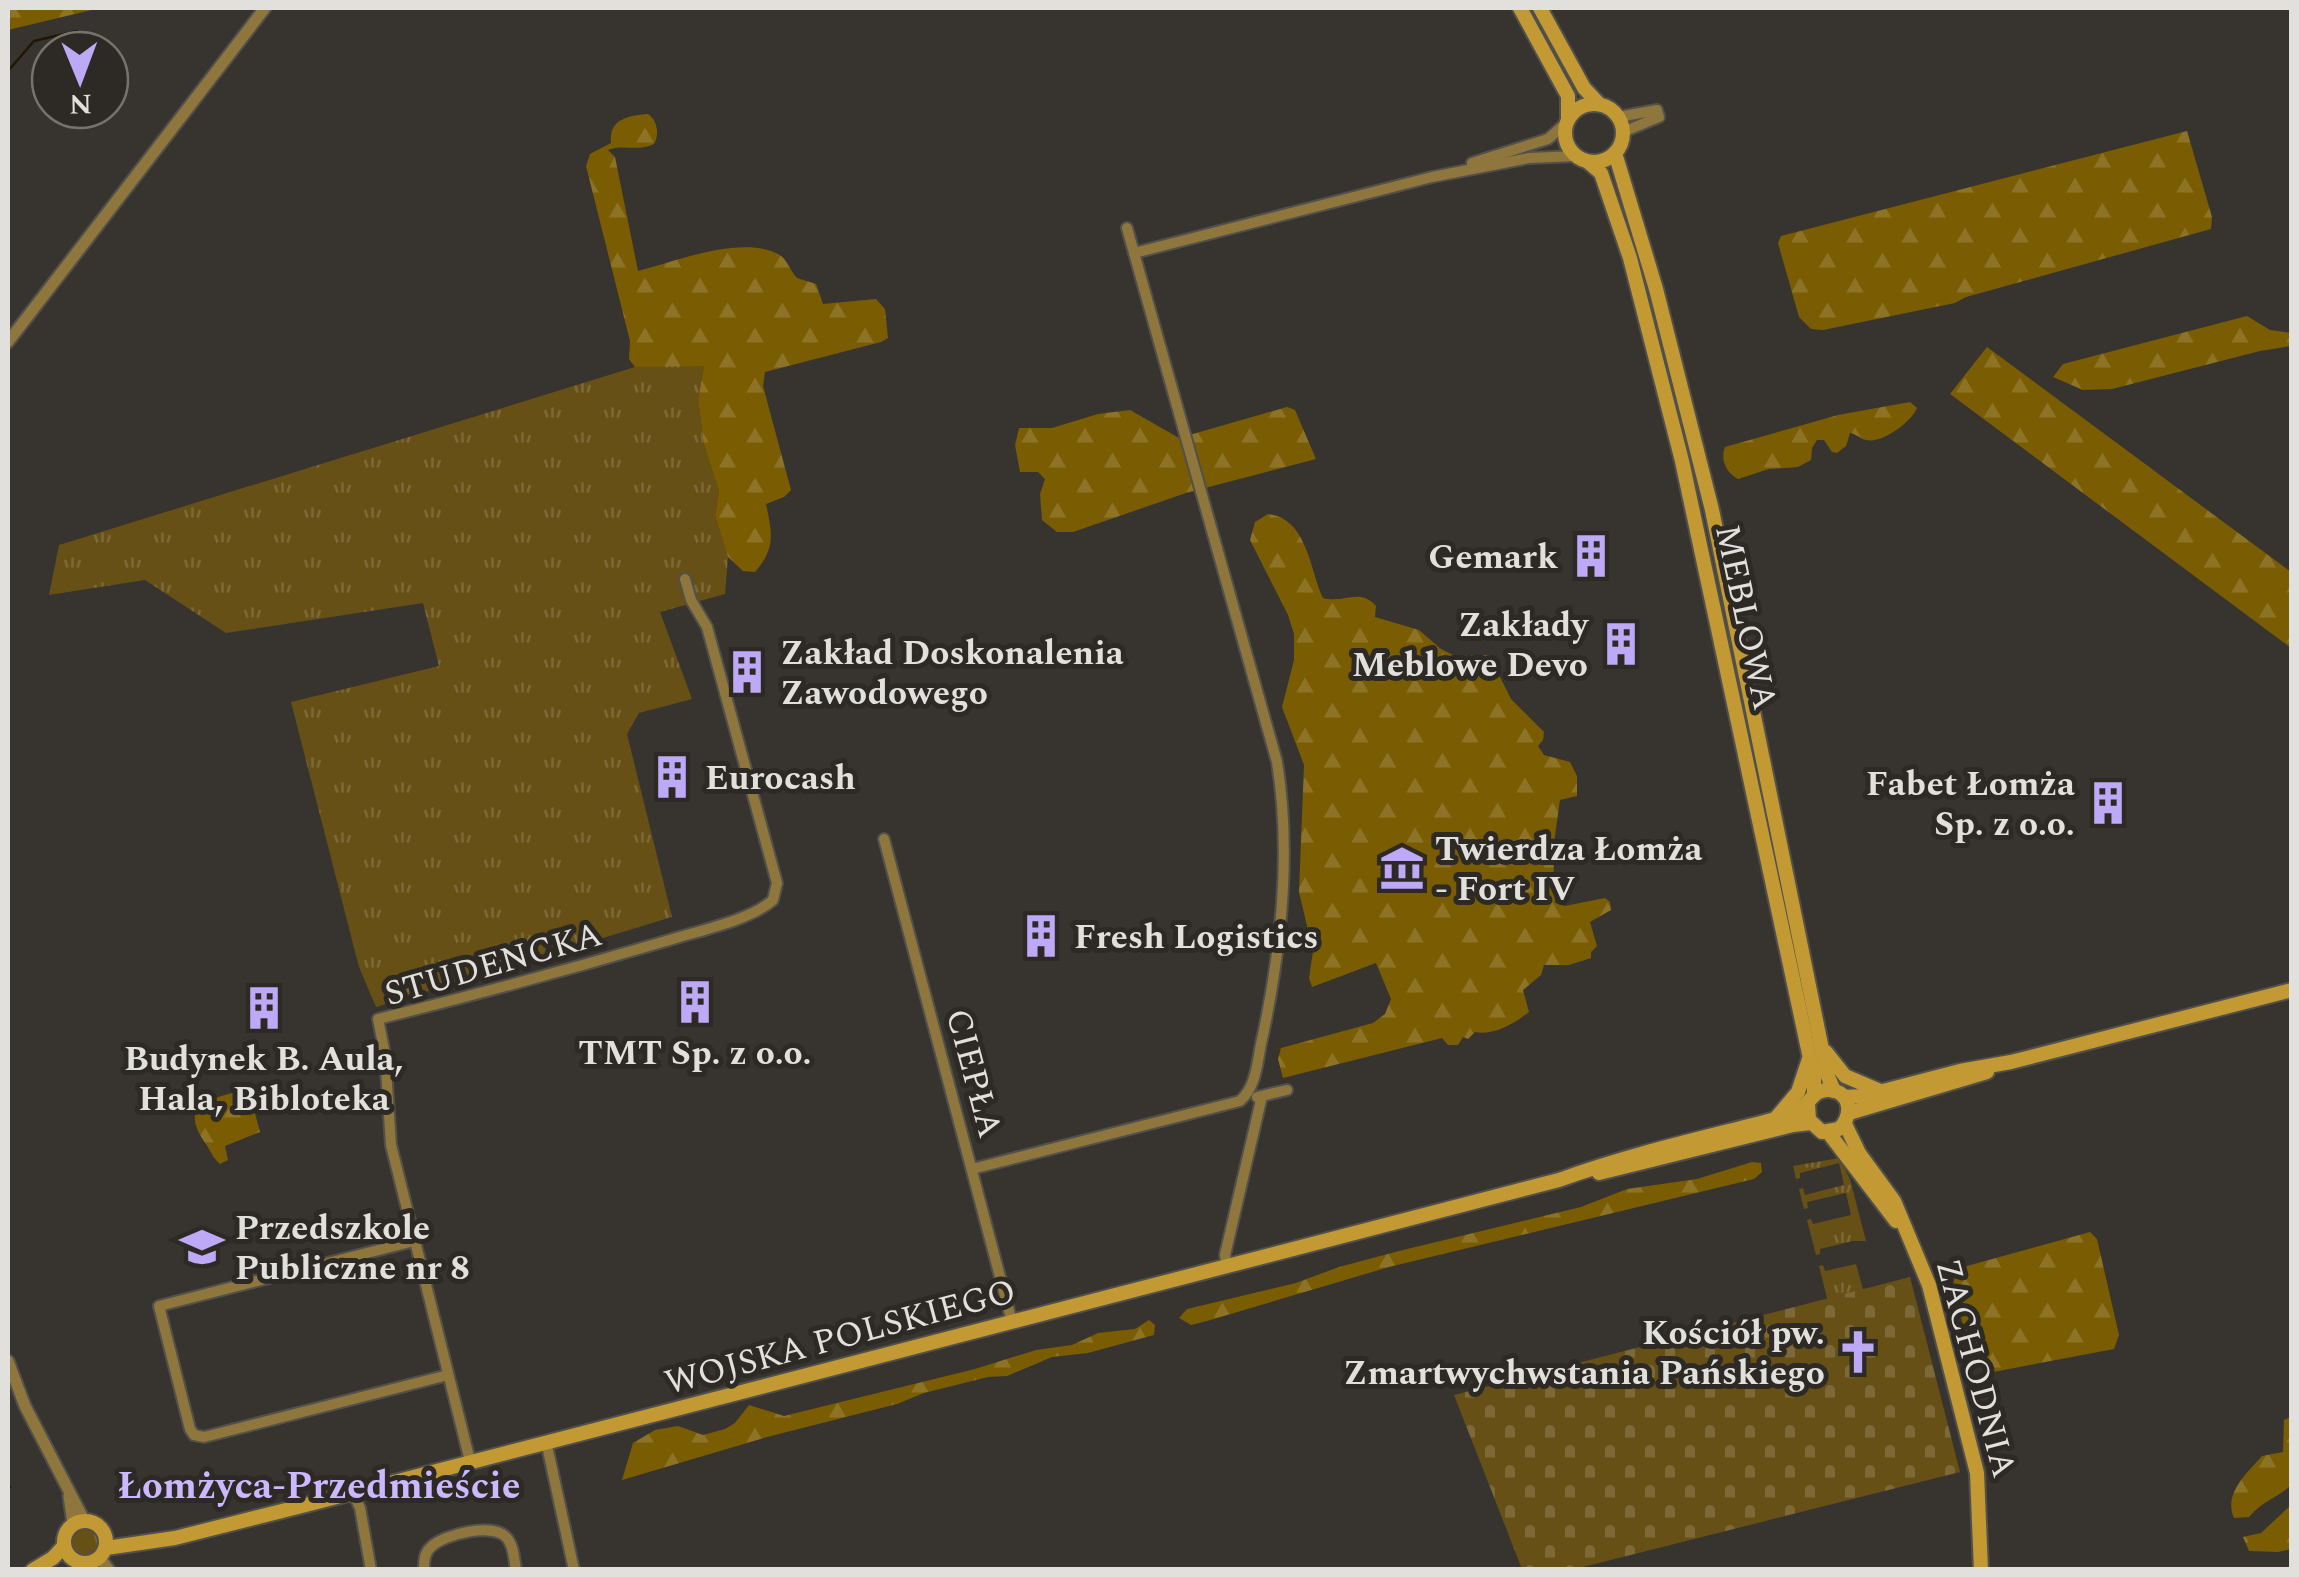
<svg xmlns="http://www.w3.org/2000/svg" width="2299" height="1577" viewBox="0 0 2299 1577" font-family="Spectral,serif">
<defs>
<pattern id="grass-tufts" width="24" height="20" patternUnits="userSpaceOnUse" patternTransform="scale(2.5)"><rect width="24" height="20" fill="#675016"/><path d="M3 7l-1-3M5 7V3M7 7l1-3M15 17l-1-3M17 17v-4M19 17l1-3" fill="none" stroke="#7c6937"/></pattern>
<pattern id="forest-firs" width="22" height="20" patternUnits="userSpaceOnUse" patternTransform="scale(2.5)"><rect width="22" height="20" fill="#7a5c02"/><path d="M5 1l3.5 6h-7zM16 11l3.5 6h-7z" fill="#8d7326"/></pattern>
<pattern id="cemetery-stones" width="16" height="16" patternUnits="userSpaceOnUse" patternTransform="scale(2.5)"><rect width="16" height="16" fill="#675016"/><path d="M2 7V4a2 2 0 0 1 4 0v3zM10 15v-3a2 2 0 0 1 4 0v3z" fill="#7c6937"/></pattern>
</defs>
<rect width="100%" height="100%" fill="#37342f"/>
<g fill="url(#grass-tufts)">
<polygon points="692,364 704,366 698,400 704,445 719,491 715,516 728,557 725,594 660,612 692,699 639,713 627,734 672,917 376,1007 359,967 291,702 439,666 423,603 226,633 145,580 49,595 59,545 635,367"/>
<polygon points="1732,637 1823,1072 1816,1073 1726,638"/>
<polygon points="1839,1158 1850,1179 1866,1241 1853,1241 1820,1249 1820,1254 1816,1255 1807,1220 1811,1219 1813,1224 1851,1215 1846,1193 1807,1202 1808,1208 1804,1209 1799,1189 1803,1188 1805,1195 1844,1185 1839,1163 1800,1173 1800,1178 1796,1179 1793,1166"/>
<polygon points="1856,1264 1864,1293 1828,1302 1819,1266 1823,1265 1825,1271"/>
<circle cx="86" cy="1542" r="15"/>
</g>
<g fill="url(#forest-firs)">
<polygon points="8,8 100,8 8,30"/>
<path d="M 648,114 C 657,120 660,134 654,144 C 638,152 624,144 608,150 L 615,157 L 638,271 C 677,261 741,235 778,254 C 787,258 790,271 797,278 L 816,284 L 823,304 L 876,299 L 885,309 L 888,338 L 881,342 L 765,372 L 763,386 L 791,490 L 784,497 L 766,504 C 772,533 776,548 755,572 L 743,571 L 728,557 L 715,516 L 719,491 L 704,445 L 698,400 L 704,366 L 635,367 L 629,359 L 630,341 L 586,166 L 590,154 L 611,143 C 609,119 627,116 648,114 Z"/>
<polygon points="2187,131 2212,217 2211,229 1966,297 1955,303 1823,330 1811,329 1799,317 1778,243 1781,236"/>
<polygon points="2247,316 2270,330 2291,333 2291,346 2260,351 2112,389 2083,390 2053,377 2063,364"/>
<polygon points="1987,347 2291,572 2291,648 1950,394"/>
<path d="M 1910,402 L 1917,408 C 1912,421 1883,444 1866,440 C 1861,439 1856,434 1850,433 L 1846,446 L 1837,453 L 1832,452 L 1824,440 L 1817,440 L 1812,448 L 1811,460 L 1798,467 L 1769,469 L 1738,479 C 1726,473 1720,459 1725,447 L 1838,415 Z"/>
<polygon points="1287,407 1295,410 1316,459 1186,493 1073,532 1057,532 1042,520 1040,494 1045,479 1038,472 1020,472 1015,445 1019,428 1052,428 1098,414 1130,410 1179,438"/>
<path d="M 1268,514 C 1307,518 1310,570 1323,598 C 1344,604 1360,587 1376,606 L 1375,617 L 1419,630 L 1441,649 L 1453,655 L 1489,655 L 1511,699 L 1544,732 L 1543,740 L 1538,746 L 1544,755 L 1570,762 L 1577,776 L 1577,796 L 1560,800 L 1553,850 L 1555,903 L 1565,906 L 1605,898 L 1610,902 L 1611,910 L 1590,922 L 1597,946 L 1591,952 L 1591,958 L 1569,965 L 1544,965 L 1541,975 L 1523,990 L 1529,1012 C 1515,1023 1494,1036 1475,1032 L 1468,1039 L 1463,1037 L 1458,1045 L 1448,1045 L 1442,1038 L 1283,1078 L 1278,1059 L 1281,1048 L 1373,1023 L 1385,1014 L 1391,999 L 1376,963 L 1312,987 L 1309,978 L 1313,951 L 1299,892 L 1304,765 L 1282,707 L 1294,660 L 1294,634 L 1288,615 L 1250,540 L 1255,522 Z"/>
<path d="M 236,1092 L 239,1105 L 252,1102 L 260,1132 L 225,1146 L 228,1160 L 220,1164 C 213,1158 211,1152 206,1144 C 181,1109 201,1101 236,1092 Z"/>
<polygon points="1752,1162 1761,1163 1762,1172 1754,1179 1389,1267 1207,1321 1191,1325 1179,1318 1187,1309 1296,1283 1339,1267 1399,1251 1581,1207 1627,1189 1697,1179"/>
<polygon points="2090,1232 2097,1239 2119,1335 2114,1349 1993,1372 1978,1367 1970,1352 1953,1286 1956,1269"/>
<polygon points="1149,1320 1155,1325 1154,1335 1088,1353 1052,1357 1007,1376 988,1377 924,1393 897,1404 767,1437 622,1480 633,1443 655,1430 678,1426 703,1435 725,1429 735,1423 749,1405 784,1416 975,1369 1036,1350 1072,1345 1098,1333 1135,1329"/>
<path d="M 2291,1417 L 2291,1485 C 2278,1498 2262,1501 2249,1517 L 2234,1518 C 2223,1494 2247,1473 2262,1456 L 2283,1452 L 2284,1420 Z"/>
<polygon points="2291,1505 2291,1549 2278,1552 2249,1551 2243,1537 2261,1533"/>
</g>
<polygon fill="url(#cemetery-stones)" points="1910,1277 1960,1472 1575,1569 1522,1569 1454,1395"/>
<g fill="none" stroke-linecap="round" stroke-linejoin="round">
<g stroke="#221600" stroke-width="2.5">
<polyline points="8,71 34,41 77,31"/>
<polyline points="8,1487 10,1487"/>
</g>
<g stroke="#52504b" stroke-width="14">
<g id="minor">
<polyline points="1618,117 1657,110 1659,117 1623,132"/>
<polyline points="1472,163 1548,139 1566,123"/>
<polyline points="1134,253 1432,177 1529,158 1576,156"/>
<polyline points="884,839 1012,1322"/>
<polyline points="1257,1097 1287,1090"/>
<path d="M 972,1169 L 1240,1101 C 1256,1087 1257,1064 1261,1044 C 1281,953 1292,856 1277,762 L 1127,228"/>
<polyline points="414,1241 159,1306 190,1429 194,1435 204,1437 448,1375"/>
<polyline points="1227,1266 1225,1255 1262,1096"/>
<polyline points="546,1441 574,1570"/>
<path d="M 470,1461 L 391,1145 L 385,1054 L 378,1019 C 475,995 571,969 666,941 C 697,931 749,921 773,900 L 777,883 L 707,627 L 691,600 L 685,579"/>
<polyline points="353,1493 360,1508 371,1570"/>
<path d="M 424,1570 C 424,1561 424,1553 431,1547 C 444,1534 494,1522 507,1538 C 514,1546 514,1560 516,1570"/>
</g>
</g>
<g stroke="#52504b" stroke-width="15">
<g id="tertiary">
<polyline points="8,342 265,8"/>
<polyline points="8,1361 25,1406 84,1520"/>
<polyline points="69,1496 73,1524"/>
<polyline points="100,1558 109,1570"/>
</g>
</g>
<g stroke="#52504b" stroke-width="18">
<g id="secondary">
<polyline points="1520,8 1568,96 1568,118"/>
<polyline points="1540,8 1584,88 1599,104"/>
<circle cx="1594" cy="133" r="29"/>
<polyline points="1615,153 1656,289 1712,510 1827,1074 1834,1091"/>
<polyline points="1588,162 1601,173 1630,258 1682,461 1814,1077 1814,1095"/>
<polyline points="1826,1052 1845,1076 1880,1091"/>
<polyline points="1844,1097 1864,1096 1960,1071 2011,1062 2292,990"/>
<polyline points="1849,1113 1987,1072"/>
<polyline points="1776,1118 1798,1092 1809,1059"/>
<polyline points="1845,1124 1859,1153 1894,1201 1929,1285 1977,1473 1981,1570"/>
<polyline points="1828,1132 1896,1221"/>
<polyline points="1599,1173 1793,1125 1811,1123"/>
<circle cx="85" cy="1542" r="21"/>
<path d="M 106,1548 L 175,1538 L 298,1507 L 1559,1180 C 1630,1154 1703,1138 1776,1119 C 1784,1117 1792,1115 1798,1111 C 1810,1104 1813,1089 1829,1090 C 1852,1091 1853,1117 1839,1129 L 1822,1132 L 1809,1120 L 1808,1104"/>
<polyline points="33,1570 53,1558 64,1546"/>
</g>
</g>
<use href="#minor" stroke="#8f763c" stroke-width="10"/>
<use href="#tertiary" stroke="#8f763c" stroke-width="11"/>
<use href="#secondary" stroke="#c29933" stroke-width="14"/>
</g>
<defs>
<g id="building-bare" transform="scale(3.45)"><path d="M-4-6H4V6H1V3H-1V6H-4ZM-2.5-4.3h1.7v1.8h-1.7ZM.8-4.3h1.7v1.8H.8ZM-2.5-1h1.7V.8h-1.7ZM.8-1h1.7V.8H.8Z" fill="#bda9f5" stroke="#2d2a25" stroke-width="2.5" paint-order="stroke"/></g>
<g id="museum-bare" transform="scale(3.45)"><path d="M0-6L6-3V-2H-6V-3ZM-5-1h2V3h-2ZM-1-1h2V3h-2ZM3-1h2V3H3ZM-6 4H6V6H-6Z" fill="#bda9f5" stroke="#2d2a25" stroke-width="2.5" paint-order="stroke"/></g>
<g id="school-bare" transform="scale(3.45)"><path d="M0-5L7-2L0 1L-7-2ZM-4 1L0 2.5L4 1V4Q0 6-4 4Z" fill="#bda9f5" stroke="#2d2a25" stroke-width="2.5" paint-order="stroke"/></g>
<g id="church-bare" transform="scale(3.45)"><path d="M-1.2-6h2.4v3.5h3.3v2.4h-3.3V6h-2.4V-.1h-3.3v-2.4h3.3Z" fill="#bda9f5" stroke="#2d2a25" stroke-width="2.5" paint-order="stroke"/></g>
</defs>
<g fill-rule="evenodd">
<use href="#building-bare" x="1591" y="556"/>
<use href="#building-bare" x="1621" y="644"/>
<use href="#building-bare" x="747" y="672"/>
<use href="#building-bare" x="672" y="777"/>
<use href="#building-bare" x="2108" y="803"/>
<use href="#museum-bare" x="1402" y="868"/>
<use href="#building-bare" x="1041" y="936"/>
<use href="#building-bare" x="695" y="1002"/>
<use href="#building-bare" x="264" y="1008"/>
<use href="#school-bare" x="202" y="1247"/>
<use href="#church-bare" x="1858" y="1352"/>
</g>
<g text-anchor="middle" stroke-width="10" stroke-linejoin="round" paint-order="stroke">
<g font-size="35" font-weight="bold" fill="#e2e0dd" stroke="#2d2a25" text-anchor="start">
<text x="1558" y="568" text-anchor="end">Gemark</text>
<text x="1588" y="636" text-anchor="end">Zakłady<tspan x="1588" dy="40">Meblowe Devo</tspan></text>
<text x="780" y="664">Zakład Doskonalenia<tspan x="780" dy="40">Zawodowego</tspan></text>
<text x="705" y="789">Eurocash</text>
<text x="2075" y="795" text-anchor="end">Fabet Łomża<tspan x="2075" dy="40">Sp. z o.o.</tspan></text>
<text x="1435" y="860">Twierdza Łomża<tspan x="1435" dy="40">- Fort IV</tspan></text>
<text x="1074" y="948">Fresh Logistics</text>
<text x="695" y="1064" text-anchor="middle">TMT Sp. z o.o.</text>
<text x="264" y="1070" text-anchor="middle">Budynek B. Aula,<tspan x="264" dy="40">Hala, Bibloteka</tspan></text>
<text x="235" y="1239">Przedszkole<tspan x="235" dy="40">Publiczne nr 8</tspan></text>
<text x="1825" y="1344" text-anchor="end">Kościół pw.<tspan x="1825" dy="40">Zmartwychwstania Pańskiego</tspan></text>
</g>
<g font-size="35" fill="#e2e0dd" stroke="#2d2a25">
<text transform="translate(1747 617) rotate(78)" y="12">MEBLOWA</text>
<text transform="translate(493 963) rotate(-16)" y="12">STUDENCKA</text>
<text transform="translate(975 1073) rotate(75)" y="12">CIEPŁA</text>
<text transform="translate(840 1336) rotate(-15)" y="12">WOJSKA POLSKIEGO</text>
<text transform="translate(1977 1368) rotate(75)" y="12">ZACHODNIA</text>
</g>
<g font-size="38" font-weight="bold" fill="#cbb8ff" stroke="#2d2a25">
<text x="319" y="1498">Łomżyca-Przedmieście</text>
</g>
</g>
<rect width="2299" height="1577" fill="none" stroke="#e2e0dd" stroke-width="20"/>
<g transform="translate(80 80) rotate(179)"><circle r="48" fill="#2d2a25" stroke="#75736f" stroke-width="2.5"/>
<path d="M0-8L18 38L0 25L-18 38Z" fill="#bda9f5"/>
<text y="-15" font-size="28" font-weight="bold" text-anchor="middle" fill="#e2e0dd">N</text>
</g>
</svg>
